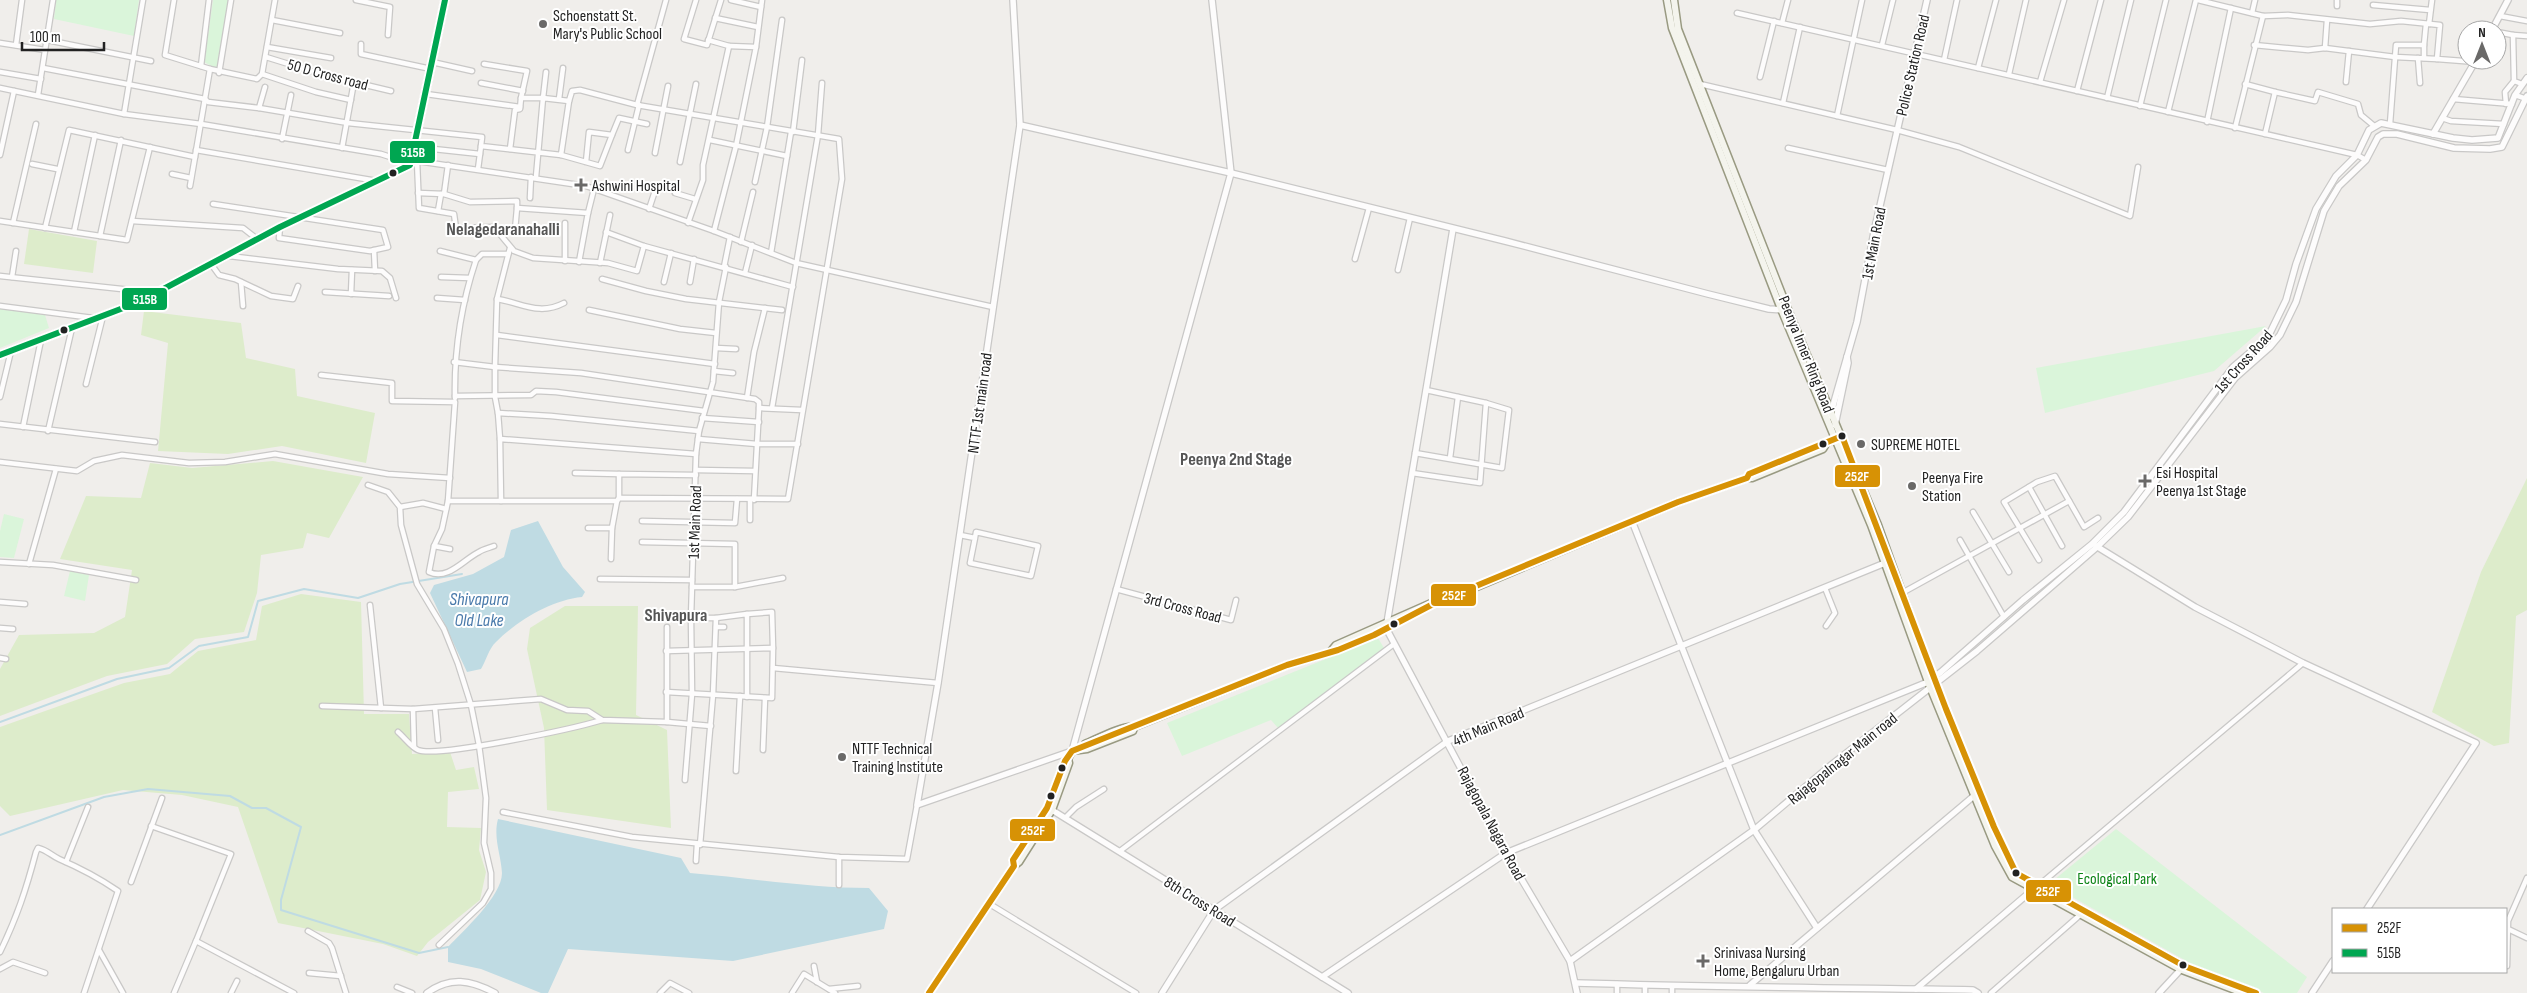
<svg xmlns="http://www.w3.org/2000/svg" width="2527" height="993" viewBox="0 0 2527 993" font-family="'Sofia Sans Condensed',sans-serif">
<rect width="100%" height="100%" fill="#f0eeeb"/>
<g fill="#ddeccb">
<polygon points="29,229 97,241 93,273 24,264"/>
<polygon points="144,311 241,323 246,358 295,369 297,396 375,413 366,463 282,446 228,454 158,451 168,343 141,335"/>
<polygon points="273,461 363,477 329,538 307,533 303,548 261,555 257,593 244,632 195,639 167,664 107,676 0,716 0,669 19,635 94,633 125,617 132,570 60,559 86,496 141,498 150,463 192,468"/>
<polygon points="2527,478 2527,610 2516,616 2509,743 2494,746 2432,712 2481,572"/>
<polygon points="301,594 361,602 364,714 409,714 412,754 450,752 456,770 474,767 479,789 448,792 447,827 481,828 479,850 486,872 480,900 428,942 417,956 383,944 278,923 238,807 182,795 123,790 10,816 0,806 0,727 124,683 170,674 198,651 256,640 262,606"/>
<polygon points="565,606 638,606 636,715 667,730 671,828 547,810 544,728 527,649 530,628"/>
</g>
<g fill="#daf5da">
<polygon points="56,0 139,0 134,36 54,19"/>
<polygon points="213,0 229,0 217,69 204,62"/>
<polygon points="0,308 45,315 49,328 0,348"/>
<polygon points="2266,326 2214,371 2045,413 2036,368"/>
<polygon points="4,514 24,519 14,558 0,557 0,531"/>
<polygon points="70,571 89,575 85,601 64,596"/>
<polygon points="1378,638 1384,648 1278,728 1271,720 1182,756 1167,723"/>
<polygon points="2116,829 2307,977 2297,993 2264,993 2190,963 2049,884"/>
</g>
<g fill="#bfdbe3">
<path d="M 538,521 L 563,567 L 585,592 L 582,597 C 552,600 518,620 496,642 C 489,648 486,661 481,669 L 467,672 L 430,593 L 434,585 L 473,574 L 504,557 L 511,530 Z"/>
<path d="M 498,819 L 681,858 L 690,873 C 750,878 809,888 869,888 L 888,911 L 884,929 L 733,961 L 568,949 L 548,993 L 541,993 L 481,969 L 448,962 L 448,947 C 463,931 502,896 502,873 C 501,854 493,838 498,819 Z"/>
</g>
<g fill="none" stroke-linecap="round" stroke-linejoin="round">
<g stroke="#bfdbe3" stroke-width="2">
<polyline points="0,722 117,679 169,668 199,646 248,637 258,601 304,589 358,598 400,584 462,574"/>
<polyline points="0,835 104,797 148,789 230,796 252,808 266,808 301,827 281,900 281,910 419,953 448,947"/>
</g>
<g stroke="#c9c8c7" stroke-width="7">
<g id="minor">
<polyline points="174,0 165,55 210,69"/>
<polyline points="356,0 390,7 388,35"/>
<polyline points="696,0 684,39 707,45 721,0"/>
<polyline points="731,0 761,7"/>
<polyline points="2198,0 2263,16 2288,15 2370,24 2401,21 2440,25 2437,59 2476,62"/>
<polyline points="2373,5 2430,10"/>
<polyline points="2337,6 2337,0"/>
<polyline points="1737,13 2357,155 2366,160"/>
<polyline points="2252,13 2255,0"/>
<polyline points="2500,16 2527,21"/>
<polyline points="715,18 758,27"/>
<polyline points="272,20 340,33"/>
<polyline points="1782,23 1788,0"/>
<polyline points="2429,24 2432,0"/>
<polyline points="2497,32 2513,35 2514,81 2522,84"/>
<polyline points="2513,35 2527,36"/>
<polyline points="47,40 151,61"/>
<polyline points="0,43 45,50"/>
<polyline points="361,44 361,54 431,69"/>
<polyline points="16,45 22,0"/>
<polyline points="1882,45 1893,0"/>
<polyline points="2254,45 2308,50 2325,48 2395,57 2437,59"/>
<polyline points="2424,45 2426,24"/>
<polyline points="267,47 331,58"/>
<polyline points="756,47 762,0"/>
<polyline points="2325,48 2327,20"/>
<polyline points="266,57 324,75 391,91"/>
<polyline points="2418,58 2420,83"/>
<polyline points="1944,60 1957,0"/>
<polyline points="432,62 472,71"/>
<polyline points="484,64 527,71 521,98"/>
<polyline points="201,66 209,0"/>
<path d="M 43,68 L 205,99 L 208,102 L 259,108 L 348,123 L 482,137 L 481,146 C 508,149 534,152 561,155 L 569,101 L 543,98 L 536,177"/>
<polyline points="1978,68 1996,0"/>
<polyline points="0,72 41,79"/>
<polyline points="219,73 231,0"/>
<polyline points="262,74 316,92 351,100"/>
<polyline points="2009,74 2026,0"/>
<polyline points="1760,77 1774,21"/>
<polyline points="2040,82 2064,0"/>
<polyline points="2346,82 2349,51"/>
<polyline points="481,83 523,91"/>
<polyline points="1700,84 1897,130 1959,147 2130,216 2138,167"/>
<polyline points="2245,84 2275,92"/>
<polyline points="0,88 124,114 201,124 381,154 412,164 417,161 586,186 714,231 796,263 993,307"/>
<polyline points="2077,91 2101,0"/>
<polyline points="426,94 520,107"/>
<polyline points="38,95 53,0"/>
<polyline points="2515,95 2527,99"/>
<polyline points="2107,98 2131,0"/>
<polyline points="559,99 563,68"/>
<polyline points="2453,99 2512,104"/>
<polyline points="1783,103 1800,27"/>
<polyline points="2506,104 2505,92 2514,81"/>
<polyline points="637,105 666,0"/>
<polyline points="2140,106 2166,0"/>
<polyline points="259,108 265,87"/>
<polyline points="2168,112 2196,0"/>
<polyline points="124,114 143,0"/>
<polyline points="1837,116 1862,0"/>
<polyline points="2442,118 2451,121 2504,124"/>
<polyline points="2207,122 2231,8"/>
<polyline points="2390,124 2396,45 2424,45 2424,58"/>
<polyline points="2235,128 2263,16"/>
<polyline points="793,132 802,60"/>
<polyline points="2265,134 2275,92 2315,101 2318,92 2358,104 2361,115 2373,125"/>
<polyline points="612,135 619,118 647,124"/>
<polyline points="282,139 291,95"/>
<polyline points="710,140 787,156"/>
<polyline points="415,147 480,154 481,146"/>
<polyline points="342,148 354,82"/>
<polyline points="1788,148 1888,170"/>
<polyline points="510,149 515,110 520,109 521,98 543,98 546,72"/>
<polyline points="196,150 377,181"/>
<polyline points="628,150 639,105"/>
<polyline points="655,153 668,86"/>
<polyline points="0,155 14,91"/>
<polyline points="561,155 600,166 612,135 589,132 586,162"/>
<polyline points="417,161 419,208 454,214 456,228 494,227 514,251 533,258 608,263 637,271 644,246"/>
<polyline points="680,162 696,84"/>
<polyline points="32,164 57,169"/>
<polyline points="478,169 480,154"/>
<polyline points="172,174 191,178"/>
<polyline points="755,182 767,127 782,20"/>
<polyline points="190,186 195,157"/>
<polyline points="418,193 444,194 470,202 517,201 517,208 588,213 579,262"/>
<polyline points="675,193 695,199"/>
<polyline points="444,194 448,165"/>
<polyline points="530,198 531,177"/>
<polyline points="213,204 383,230 388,247 370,251 279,238 280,227"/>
<polyline points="649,209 655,191"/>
<polyline points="438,211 441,194"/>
<polyline points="588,213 594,189"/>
<polyline points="0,221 127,240 150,147"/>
<polyline points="132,221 243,228 257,239"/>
<polyline points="13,223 36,124"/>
<polyline points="565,223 565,261"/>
<polyline points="688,223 703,180 703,165 729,46 708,40"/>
<polyline points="45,228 69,130 195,157 210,69 257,79 262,74 275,0"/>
<polyline points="515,230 517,208"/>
<polyline points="714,231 736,146 756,47 729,46"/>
<polyline points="74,232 95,135"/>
<polyline points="606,232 644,246 793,287"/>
<polyline points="100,236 121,140"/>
<polyline points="741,242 753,192"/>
<polyline points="374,250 375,271"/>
<path d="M 440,251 L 476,260 C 461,305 454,351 455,398"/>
<polyline points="771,253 791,132"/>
<polyline points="229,256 338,269 382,271 390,278 396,298"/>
<polyline points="1355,259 1369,208"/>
<polyline points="476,260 482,254 508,254"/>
<polyline points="600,263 610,215"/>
<polyline points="211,264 219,275 235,279 271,296 293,299 298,286"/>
<polyline points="724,267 730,237"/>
<polyline points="1398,270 1410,218"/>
<polyline points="745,273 752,245"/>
<polyline points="0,276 131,290 137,303"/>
<polyline points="12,277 16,251"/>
<polyline points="441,277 470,278"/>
<polyline points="602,279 646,291 686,299 782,310"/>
<polyline points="241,282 243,306"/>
<polyline points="664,282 671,253"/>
<polyline points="690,282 694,259"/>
<polyline points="325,292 389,296"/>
<polyline points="351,294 352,270"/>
<polyline points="437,298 465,300"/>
<path d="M 497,299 C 522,303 539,316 564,303"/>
<polyline points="0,306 93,318"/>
<polyline points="589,310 680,329 716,333"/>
<polyline points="497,335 715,364"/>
<polyline points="716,348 736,349"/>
<polyline points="454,362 495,367 497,299 510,248"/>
<polyline points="714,371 733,373"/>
<path d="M 321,375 L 392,383 L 392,401 L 455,402 L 448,501 L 442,529 L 434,546 L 429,572 C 448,581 464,559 479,552 C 483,549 489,548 494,546"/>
<polyline points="86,384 103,316"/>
<polyline points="455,396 531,395 536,391 556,392 704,411"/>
<polyline points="0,397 11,351"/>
<polyline points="747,398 754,352 765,308"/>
<polyline points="759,408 802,410"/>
<polyline points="772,408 818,135 822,83"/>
<polyline points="498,413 495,397 495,367 581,373 755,399 759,402 759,408 754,500"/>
<polyline points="702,418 759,422"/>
<polyline points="0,424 155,442"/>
<polyline points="23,427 41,340"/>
<polyline points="48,431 72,328"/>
<polyline points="500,439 498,413 551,416 699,431"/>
<polyline points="698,439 757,444 798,444"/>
<polyline points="1415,453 1502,468 1509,410 1486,403"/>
<polyline points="1450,458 1458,397"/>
<polyline points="0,462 77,471 94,461 122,455 189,463 225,462 275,454 388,474 450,478"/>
<polyline points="696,470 755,471"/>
<polyline points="575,473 619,474"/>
<polyline points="1412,473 1480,483 1486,403 1426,390"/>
<polyline points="368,485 388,492 400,507 401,525 417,584 444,629 458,664 471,705 479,745 486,798 484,843 491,873 491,889 483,903 439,945"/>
<polyline points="2029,487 2062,546"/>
<polyline points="619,498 619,474 696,475"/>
<polyline points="448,501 617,501 619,498 788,499 842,179 839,139 637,105 580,90 572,91 569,101"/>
<polyline points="501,501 500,439 696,454"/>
<polyline points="400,507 423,503 446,509"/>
<polyline points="1973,512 2009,572"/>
<polyline points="750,520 750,500"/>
<polyline points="642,521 735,523 737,499"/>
<polyline points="588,528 612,528"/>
<polyline points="960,535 975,538 970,563 1031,576 1038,546 976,532 975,538"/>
<polyline points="1960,540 2004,617"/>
<polyline points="642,542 735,544 735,587 692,587"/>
<polyline points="434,546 450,549"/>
<polyline points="611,559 612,528 617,501"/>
<polyline points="2039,560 2004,502 2037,482 2055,476 2084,527 2098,518"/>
<polyline points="0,562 53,565 136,580"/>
<polyline points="29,564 56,469"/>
<polyline points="600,579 692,580"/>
<polyline points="735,587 783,578"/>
<polyline points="1825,588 1835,613 1826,626"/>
<polyline points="1116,589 1231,620 1236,600"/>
<polyline points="1902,593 2069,501"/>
<polyline points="0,602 25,604"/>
<polyline points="370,605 381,708"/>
<polyline points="747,614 772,612 773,648"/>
<polyline points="691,618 716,618 747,614 747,697"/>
<polyline points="716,627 724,627"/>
<polyline points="0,628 13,629"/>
<polyline points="666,651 773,648 772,698 666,692"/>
<polyline points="0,658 6,659"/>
<polyline points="773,668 938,683"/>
<polyline points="322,706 413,709 541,699 567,710 588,711 602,720 667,722 711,726"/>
<polyline points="435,708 438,740"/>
<polyline points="413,709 414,747"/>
<polyline points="667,722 667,627"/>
<path d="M 398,732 C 404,737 411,747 418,750 C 438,758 576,728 602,720"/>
<polyline points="763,750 765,698"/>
<polyline points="736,771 740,696"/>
<polyline points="685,780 692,694 691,618 696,454 699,431 713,382 719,302 726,267"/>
<polyline points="503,812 632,837 839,857 907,859 917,805"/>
<polyline points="1065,818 1076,807 1104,789"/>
<polyline points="151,826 231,854 196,941"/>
<polyline points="700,845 713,695 716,618"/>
<polyline points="1120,851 1394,644"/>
<polyline points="839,857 839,885"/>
<polyline points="696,861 697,844"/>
<polyline points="66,862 88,807"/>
<polyline points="131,882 162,798"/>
<polyline points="2038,886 2303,663"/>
<polyline points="988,903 1136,993"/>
<polyline points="2508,929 2527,938"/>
<polyline points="308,931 329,943 332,948 346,993"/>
<polyline points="99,950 123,993"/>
<path d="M 0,952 C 17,917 26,890 36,852 L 38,848 C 47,850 52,856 59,859 C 80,868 99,878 118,891 L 84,993"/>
<polyline points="814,966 817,982"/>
<polyline points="2507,966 2508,921 2527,878"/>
<polyline points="0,969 13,962 45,973"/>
<polyline points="309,973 341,976"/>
<polyline points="397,987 412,993"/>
<polyline points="829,989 858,986"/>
<polyline points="174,993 196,941 294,993"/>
<polyline points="231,993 237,981"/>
<polyline points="660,993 670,983 689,993"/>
<polyline points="792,993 804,974 835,993"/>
<polyline points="1617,993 1617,984"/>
<polyline points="1645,993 1645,985"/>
<polyline points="1672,993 1672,987"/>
<polyline points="1991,993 2080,915"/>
</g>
</g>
<g stroke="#c9c8c7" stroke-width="8">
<g id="tertiary">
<polyline points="1013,0 1020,125 938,683 917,805 1072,751 1231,173 1212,0"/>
<polyline points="2492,30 2508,0"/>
<polyline points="1020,125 1231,173 1505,241 1708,294 1769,309 1785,310"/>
<polyline points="2433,134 2476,60"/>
<polyline points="1830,416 1857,322 1874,232 1927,0"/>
<polyline points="1835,425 1848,363 1847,357"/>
<polyline points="1632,521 1754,830 1817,928"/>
<polyline points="2096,546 2195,607 2303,663 2476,743 2367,909"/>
<polyline points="1387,623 1453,229"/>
<polyline points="1386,628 1506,853 1570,961 1577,993"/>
<polyline points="1052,810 1348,993"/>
<polyline points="1570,961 1754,830 1830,766 1977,651 2097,547 2128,517 2235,378 2270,347 2280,335 2296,302 2324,211 2339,186 2366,160 2378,137 2383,134 2397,134 2454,148 2490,149 2502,147 2527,96"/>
<polyline points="1322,977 1506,853 1928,682 1941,672 2023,600 2092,544 2124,512 2233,367 2268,337 2286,300 2296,264 2316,209 2336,176 2357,155 2369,130 2381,123 2453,138 2472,140 2498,138 2515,95 2527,78"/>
<path d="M 1576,983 C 1708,987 1841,988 1973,990 L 1978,993"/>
<polyline points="1750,985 1975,795"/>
<polyline points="1916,989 2036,887"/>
<path d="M 427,993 C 450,976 471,980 495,993"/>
<polyline points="1162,993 1214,910 1448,741 1885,563"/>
<polyline points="2159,993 2183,967"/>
<polyline points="2312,993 2333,961"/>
</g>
</g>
<g stroke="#999a82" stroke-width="9">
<g id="secondary">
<polyline points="1667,0 1672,28 1781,309 1871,525 1928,682 1995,846 2012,877 2182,970 2243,993"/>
<polyline points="1674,0 1678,29 1789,312 1878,525 1933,679 2001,846 2016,873 2184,966 2256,993"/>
<polyline points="0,355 139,302 280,227 410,165 445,0"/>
<polyline points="1747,478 1749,474 1838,438"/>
<polyline points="1331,651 1336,645 1431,603 1448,599 1678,502 1747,478 1752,478 1823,449 1826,444"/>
<path d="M 1083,748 L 1085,744 C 1097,739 1123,725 1134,727 L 1287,665 L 1338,650 L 1392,625"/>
<polyline points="1014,866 1013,860 1047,808 1065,761 1068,759 1072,751 1087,749 1133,731 1134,727"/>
<polyline points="929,993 1014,866 1019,862 1052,810 1069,763 1068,759"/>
</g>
</g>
<use href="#minor" stroke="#fdfcfc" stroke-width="4.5"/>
<use href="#tertiary" stroke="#fdfcfc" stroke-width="5.5"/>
<use href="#secondary" stroke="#f4f4ed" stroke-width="6"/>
<g stroke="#fff" stroke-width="10">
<polyline id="bus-1" points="929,993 1014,866 1013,860 1047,808 1065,761 1072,751 1287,665 1338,650 1374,635 1435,603 1678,502 1747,478 1749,474 1842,436 1946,709 1994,827 2016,873 2184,966 2256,993"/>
</g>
<g stroke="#fff" stroke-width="10">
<polyline id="bus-2" points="0,355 139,302 280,227 410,165 445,0"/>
</g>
<use href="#bus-1" stroke="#d79205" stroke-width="6"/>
<use href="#bus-2" stroke="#00a651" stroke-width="6"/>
</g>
<g fill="#6a6968" stroke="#fff" stroke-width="2">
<circle cx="543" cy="24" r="5"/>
<path d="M578.5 177.5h5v5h5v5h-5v5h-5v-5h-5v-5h5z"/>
<circle cx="1861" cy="444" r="5"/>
<path d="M2142.5 473.5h5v5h5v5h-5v5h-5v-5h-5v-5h5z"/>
<circle cx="1912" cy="486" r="5"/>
<circle cx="842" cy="757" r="5"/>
<path d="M1700.5 953.5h5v5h5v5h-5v5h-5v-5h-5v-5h5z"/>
</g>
<g fill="#222" stroke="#fff" stroke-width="2">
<circle cx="393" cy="173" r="4.5"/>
<circle cx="64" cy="330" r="4.5"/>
<circle cx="1842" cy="436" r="4.5"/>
<circle cx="1823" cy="444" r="4.5"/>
<circle cx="1394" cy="624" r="4.5"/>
<circle cx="1062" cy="768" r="4.5"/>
<circle cx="1051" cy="796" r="4.5"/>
<circle cx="2016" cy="873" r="4.5"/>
<circle cx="2183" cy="965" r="4.5"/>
</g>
<g text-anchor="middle" stroke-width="4" stroke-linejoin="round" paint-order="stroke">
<g font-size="16" fill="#222" stroke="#fff" text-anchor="start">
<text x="553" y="21">Schoenstatt St.<tspan x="553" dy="18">Mary's Public School</tspan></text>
<text x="592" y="191">Ashwini Hospital</text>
<text x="1871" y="450">SUPREME HOTEL</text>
<text x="2156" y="478">Esi Hospital<tspan x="2156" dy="18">Peenya 1st Stage</tspan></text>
<text x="1922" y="483">Peenya Fire<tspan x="1922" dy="18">Station</tspan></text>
<text x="852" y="754">NTTF Technical<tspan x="852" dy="18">Training Institute</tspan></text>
<text x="1714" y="958">Srinivasa Nursing<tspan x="1714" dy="18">Home, Bengaluru Urban</tspan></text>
</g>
<g font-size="16" fill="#222" stroke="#fff">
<text transform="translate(1912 65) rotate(-77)" y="6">Police Station Road</text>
<text transform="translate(328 74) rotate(15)" y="6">50 D Cross road</text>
<text transform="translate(1873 243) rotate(-79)" y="6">1st Main Road</text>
<text transform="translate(1807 354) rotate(68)" y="6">Peenya Inner Ring Road</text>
<text transform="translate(2243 361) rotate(-48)" y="6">1st Cross Road</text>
<text transform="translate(979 403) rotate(-82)" y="6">NTTF 1st main road</text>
<text transform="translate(694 522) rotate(-88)" y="6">1st Main Road</text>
<text transform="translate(1183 607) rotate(15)" y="6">3rd Cross Road</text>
<text transform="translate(1488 726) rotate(-23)" y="6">4th Main Road</text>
<text transform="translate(1842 758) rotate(-39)" y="6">Rajagopalnagar Main road</text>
<text transform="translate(1492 823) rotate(62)" y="6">Rajagopala Nagara Road</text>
<text transform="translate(1200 901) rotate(32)" y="6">8th Cross Road</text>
</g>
<g font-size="16" fill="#0c8416" stroke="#fff">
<text x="2117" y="884">Ecological Park</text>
</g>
<g font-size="18" font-weight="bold" fill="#555" stroke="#fff">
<text x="503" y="235">Nelagedaranahalli</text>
<text x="1236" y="465">Peenya 2nd Stage</text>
<text x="676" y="621">Shivapura</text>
</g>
<g font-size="18" font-style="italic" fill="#4a7aab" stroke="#fff">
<text x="479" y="605">Shivapura<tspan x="479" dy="21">Old Lake</tspan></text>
</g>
</g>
<g stroke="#fff" stroke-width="2">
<rect x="389" y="140" width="47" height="24" rx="5" fill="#00a651"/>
<rect x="121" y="287" width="47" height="24" rx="5" fill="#00a651"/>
<rect x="1834" y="464" width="47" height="24" rx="5" fill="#d79205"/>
<rect x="1430" y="583" width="47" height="24" rx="5" fill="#d79205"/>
<rect x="1009" y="818" width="47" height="24" rx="5" fill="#d79205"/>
<rect x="2025" y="879" width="47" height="24" rx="5" fill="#d79205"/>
</g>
<g font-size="14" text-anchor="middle" font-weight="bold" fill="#fff">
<text x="413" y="157">515B</text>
<text x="145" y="304">515B</text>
<text x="1857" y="481">252F</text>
<text x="1454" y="600">252F</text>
<text x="1033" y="835">252F</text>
<text x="2048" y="896">252F</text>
</g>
<rect x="2332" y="908" width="175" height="65" fill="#ffffff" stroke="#a7a7a7"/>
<rect x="2342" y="924" width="25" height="8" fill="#d79205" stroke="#a7a7a7"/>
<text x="2377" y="933" font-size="15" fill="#222222">252F</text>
<rect x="2342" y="949" width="25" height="8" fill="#00a651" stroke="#a7a7a7"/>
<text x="2377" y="958" font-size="15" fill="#222222">515B</text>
<g transform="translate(2482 45)"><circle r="24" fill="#ffffff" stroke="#a7a7a7"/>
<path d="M0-4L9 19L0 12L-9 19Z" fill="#6a6968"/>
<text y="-8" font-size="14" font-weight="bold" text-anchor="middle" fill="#222222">N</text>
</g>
<path d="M22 42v8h82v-8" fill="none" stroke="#222222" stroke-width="2.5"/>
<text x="30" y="42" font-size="15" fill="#222222" stroke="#ffffff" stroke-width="4" paint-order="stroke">100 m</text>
</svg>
